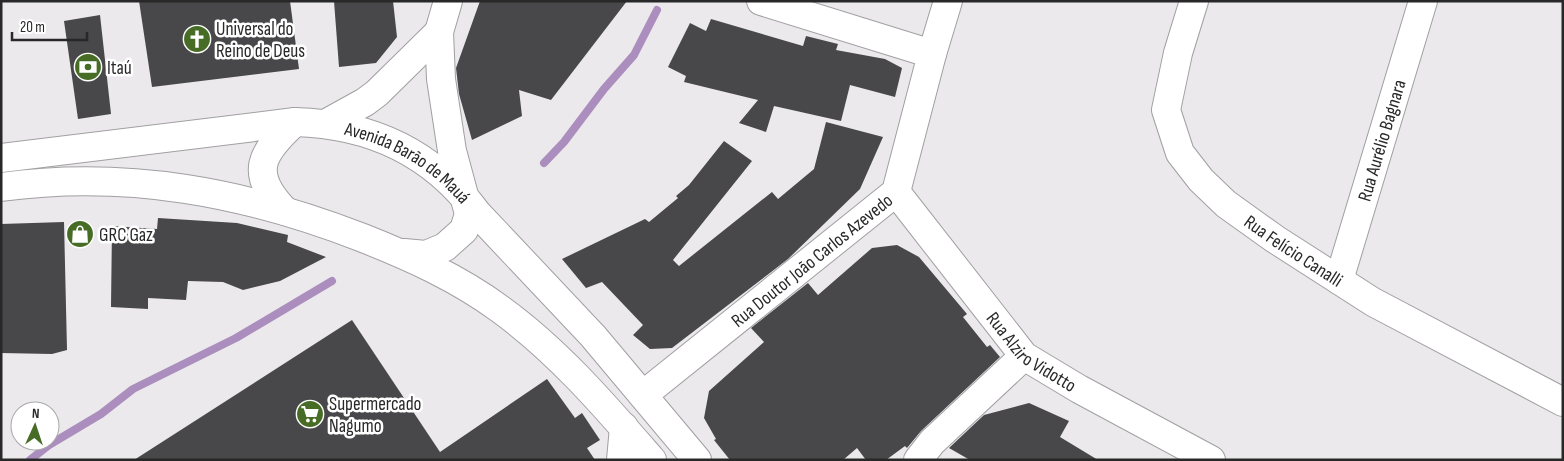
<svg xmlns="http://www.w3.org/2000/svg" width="1564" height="461" viewBox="0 0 1564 461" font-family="'Sofia Sans Condensed',sans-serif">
<rect width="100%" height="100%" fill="#ebe9ec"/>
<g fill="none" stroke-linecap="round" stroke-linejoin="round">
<g stroke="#ab8dbe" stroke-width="8">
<polyline points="544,163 564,142 604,89 634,55 657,10"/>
<polyline points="30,460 49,445 101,414 133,389 236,338 332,281"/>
</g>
</g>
<g fill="#484749">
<polygon points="139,1 290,1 299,69 152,87"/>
<polygon points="334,1 393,1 397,37 376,63 339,67"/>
<polygon points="480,1 627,1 551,100 519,90 522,116 472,140 459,94 456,68"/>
<polygon points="100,15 111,114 78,119 64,21"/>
<polygon points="711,19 803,46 806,36 838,44 836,50 885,59 902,68 895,97 850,85 841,121 774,106 766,132 739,123 758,100 684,82 686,76 668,67 690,23 706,31"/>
<polygon points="826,122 883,137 860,189 788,259 672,348 650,349 633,335 643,325 602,282 586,288 562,259 645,219 649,222 678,198 676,196 689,185 724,141 752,161 673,260 679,266 772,192 778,199 814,169"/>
<polygon points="158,218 237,223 288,235 287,242 326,257 280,281 243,290 223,282 188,281 186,300 148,298 148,309 111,307 112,226 157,229"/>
<polygon points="64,222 67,350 52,354 1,353 1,224"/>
<polygon points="897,245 919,257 967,314 963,317 987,347 990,345 1000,357 921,431 907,448 905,446 886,460 866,460 857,448 843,460 730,460 714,440 716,439 704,418 709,391 764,342 751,328 808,283 818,295 872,248"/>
<polygon points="352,320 440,452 547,379 575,418 582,413 600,440 587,448 595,460 134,460"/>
<polygon points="1029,403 1069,421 1060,437 1098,460 970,460 949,448 984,415"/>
</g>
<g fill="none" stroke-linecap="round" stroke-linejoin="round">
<g stroke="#a19fa2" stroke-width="30">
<g id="minor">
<polyline points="761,1 932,54"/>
<path id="s1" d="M 1194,1 L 1178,53 L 1166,110 L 1180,153 L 1201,180 L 1226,204 L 1275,239 L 1373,302 L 1563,402"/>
<path id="s2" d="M 896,192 L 1024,356 L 1079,389 L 1211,460"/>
<path id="s3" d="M 1339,280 L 1423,1"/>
<path id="s4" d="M 643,395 L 896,192 L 932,54 L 948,1"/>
<polyline points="621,460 624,427"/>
<polyline points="918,460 932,442 1024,356"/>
</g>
</g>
<g stroke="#a19fa2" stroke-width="30">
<g id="major">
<polyline points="327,123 365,102 377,93 439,32"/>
<path id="s5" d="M 1,158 L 295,122 C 370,124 432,152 477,213 L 593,336 L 697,460"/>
<path d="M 1,187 C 127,170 245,192 363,238 C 411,257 458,278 500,309 C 558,351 605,406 652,460"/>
<path d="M 285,211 C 248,173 261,153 295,122"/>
<polyline points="404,253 426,255 445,247 464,230 469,214 452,151 441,79 439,32 448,1"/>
</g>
</g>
<use href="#minor" stroke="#fff" stroke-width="28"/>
<use href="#major" stroke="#fff" stroke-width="28"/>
</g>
<defs>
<g id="church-disc" transform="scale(1.4375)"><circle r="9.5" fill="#476c25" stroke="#fff"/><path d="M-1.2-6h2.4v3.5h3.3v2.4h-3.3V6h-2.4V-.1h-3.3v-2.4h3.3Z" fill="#fff"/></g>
<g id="bank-disc" transform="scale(1.4375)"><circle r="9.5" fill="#476c25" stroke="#fff"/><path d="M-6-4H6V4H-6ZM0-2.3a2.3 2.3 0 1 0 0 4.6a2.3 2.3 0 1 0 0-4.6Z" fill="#fff"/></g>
<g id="shop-disc" transform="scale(1.4375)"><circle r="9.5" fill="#476c25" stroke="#fff"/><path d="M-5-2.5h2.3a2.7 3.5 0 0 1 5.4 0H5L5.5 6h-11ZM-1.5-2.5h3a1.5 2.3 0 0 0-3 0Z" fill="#fff"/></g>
<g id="supermarket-disc" transform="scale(1.4375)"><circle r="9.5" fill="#476c25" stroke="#fff"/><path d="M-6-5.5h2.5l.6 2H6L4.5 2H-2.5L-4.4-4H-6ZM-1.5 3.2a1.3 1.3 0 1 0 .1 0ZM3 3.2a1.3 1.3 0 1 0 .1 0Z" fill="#fff"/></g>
</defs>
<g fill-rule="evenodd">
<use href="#church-disc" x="197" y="39"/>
<use href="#bank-disc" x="88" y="67"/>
<use href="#shop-disc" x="80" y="234"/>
<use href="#supermarket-disc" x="310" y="414"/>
</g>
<g text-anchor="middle" stroke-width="5" stroke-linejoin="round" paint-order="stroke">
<g font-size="19" fill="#292829" stroke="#fff" text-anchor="start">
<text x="216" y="35">Universal do<tspan x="216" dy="22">Reino de Deus</tspan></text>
<text x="107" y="74">Itaú</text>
<text x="99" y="241">GRC Gaz</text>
<text x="329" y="410">Supermercado<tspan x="329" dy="22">Nagumo</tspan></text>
</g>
<g font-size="19" fill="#292829" stroke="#fff">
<text dy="7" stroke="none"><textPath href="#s3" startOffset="146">Rua Aurélio Bagnara</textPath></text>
<text dy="7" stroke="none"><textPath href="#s5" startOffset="419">Avenida Barão de Mauá</textPath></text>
<text dy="7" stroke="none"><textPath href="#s1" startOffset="309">Rua Felício Canalli</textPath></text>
<text dy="7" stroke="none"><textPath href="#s4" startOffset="216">Rua Doutor João Carlos Azevedo</textPath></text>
<text dy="7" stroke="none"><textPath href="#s2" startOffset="211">Rua Alziro Vidotto</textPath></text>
</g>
</g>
<rect width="1564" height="461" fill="none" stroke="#292829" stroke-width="5"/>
<g transform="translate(35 426) rotate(3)"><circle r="24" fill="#ffffff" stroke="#a9a9a9"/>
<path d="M0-4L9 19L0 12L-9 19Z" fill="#476c25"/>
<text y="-8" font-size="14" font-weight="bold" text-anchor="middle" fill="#292829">N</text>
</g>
<path d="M12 32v8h75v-8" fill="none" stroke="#292829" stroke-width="2.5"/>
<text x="20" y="32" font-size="15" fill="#292829" stroke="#ffffff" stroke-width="4" paint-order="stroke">20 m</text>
</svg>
